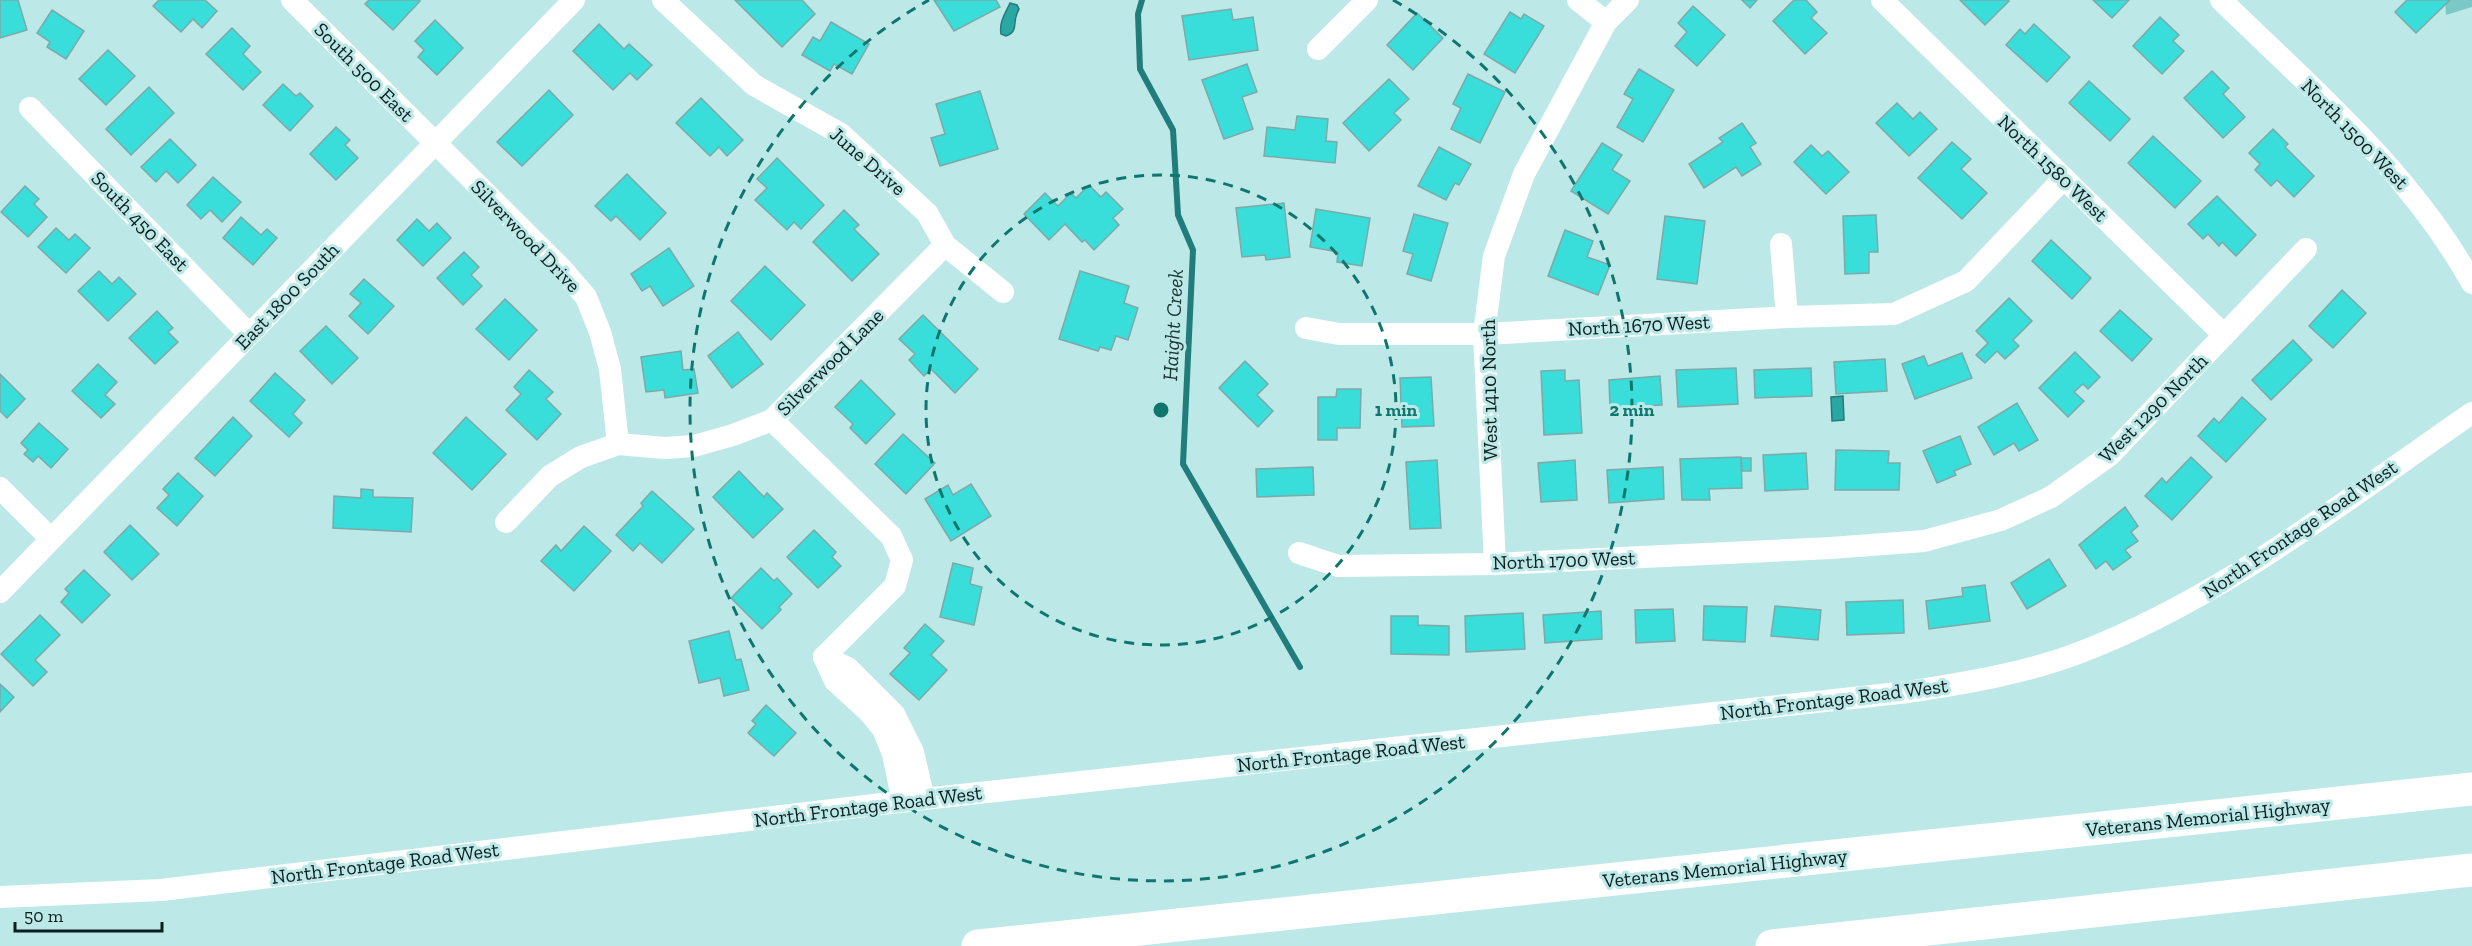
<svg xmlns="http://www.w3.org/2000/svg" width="2472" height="946" viewBox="0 0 2472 946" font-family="'Zilla Slab',serif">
<rect width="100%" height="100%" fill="#bce9e7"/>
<polygon fill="#7ac9c6" points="2445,0 2472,0 2472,7 2446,15"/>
<g fill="#2aa6a3" stroke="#217d7b" stroke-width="1.5">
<path d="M 1010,3 L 1017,5 L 1019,9 C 1011,22 1020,31 1006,36 L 1001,34 C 999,22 1005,14 1010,3 Z"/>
<polygon points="1843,396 1844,420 1832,421 1831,397"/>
</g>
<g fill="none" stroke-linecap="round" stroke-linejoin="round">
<polyline stroke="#217d7b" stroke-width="6" points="1142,0 1138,14 1140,69 1173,130 1178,215 1193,250 1183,464 1300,667"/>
</g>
<g fill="#39ddda" stroke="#7ea9a7" stroke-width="1.5">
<polygon points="0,0 18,0 27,30 0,38"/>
<polygon points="159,0 205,0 217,11 202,28 193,19 181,32 153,6"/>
<polygon points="369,0 419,0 420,1 393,30 365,4"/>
<polygon points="735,0 802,0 815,14 782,47"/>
<polygon points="934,0 996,0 1000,7 954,31"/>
<polygon points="1742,0 1757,0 1750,8"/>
<polygon points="1794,0 1806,0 1817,12 1811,18 1827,33 1805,54 1773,21"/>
<polygon points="1960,0 2008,0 2009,1 1985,25"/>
<polygon points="2093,0 2129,0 2112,18"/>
<polygon points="2407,0 2450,0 2416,33 2395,12"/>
<polygon points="1693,6 1725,35 1697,66 1675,46 1687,32 1678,23"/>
<polygon points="1231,9 1233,20 1253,17 1258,50 1189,60 1182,16"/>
<polygon points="52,10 84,31 66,59 47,47 50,42 37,33"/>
<polygon points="1510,12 1521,19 1524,14 1544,26 1515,73 1484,54"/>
<polygon points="1417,13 1443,38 1413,70 1387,45"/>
<polygon points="2160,17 2179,35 2173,41 2184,51 2162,74 2133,46"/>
<polygon points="435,20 463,48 437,75 418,57 424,50 415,41"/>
<polygon points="831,22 869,44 852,74 834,64 830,71 802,55 813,37 820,41"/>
<polygon points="599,24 624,49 629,44 652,65 637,80 630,73 613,90 573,51"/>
<polygon points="2034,24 2070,57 2047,82 2006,45 2020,29 2025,34"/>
<polygon points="232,28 250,46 243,54 261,72 243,90 206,54"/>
<polygon points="108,50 135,76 106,105 79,79"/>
<polygon points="1247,64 1257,92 1242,97 1253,129 1224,139 1202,80"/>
<polygon points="1639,69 1674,90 1643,142 1617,127 1633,99 1624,94"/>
<polygon points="2212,71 2229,88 2223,94 2245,117 2223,138 2184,98"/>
<polygon points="1468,74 1505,92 1480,143 1451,129 1461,108 1453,104"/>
<polygon points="1389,79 1409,99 1394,113 1401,120 1369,151 1343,123"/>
<polygon points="2089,81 2130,119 2110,141 2069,103"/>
<polygon points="283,84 296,96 300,93 313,106 290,131 263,105"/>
<polygon points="149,87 174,113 131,155 106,129"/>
<polygon points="549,90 573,115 522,166 497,142"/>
<polygon points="980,91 998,149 940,166 931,138 945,134 936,104"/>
<polygon points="701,98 743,140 727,156 719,147 710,156 676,123"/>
<polygon points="1897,103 1913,119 1920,112 1937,129 1909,156 1876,123"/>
<polygon points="1297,116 1328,119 1326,141 1337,142 1335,163 1264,156 1267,127 1295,130"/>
<polygon points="1742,123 1756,143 1750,147 1761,164 1742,176 1736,167 1704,188 1689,164 1723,142 1719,138"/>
<polygon points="336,127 350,140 345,145 358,158 336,180 310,154"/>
<polygon points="2273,129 2288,144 2285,147 2314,176 2294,197 2277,180 2271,186 2255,170 2260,164 2249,153"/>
<polygon points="2153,136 2201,181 2175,208 2128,163"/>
<polygon points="170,139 196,165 178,183 166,171 156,182 141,167"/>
<polygon points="1952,142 1971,159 1961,169 1987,193 1962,219 1918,178"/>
<polygon points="1602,143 1622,155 1612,170 1630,181 1608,214 1571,191"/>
<polygon points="1811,145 1822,156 1828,151 1849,172 1826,194 1794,162"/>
<polygon points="1439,147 1471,164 1459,185 1455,183 1446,200 1418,186"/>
<polygon points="777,158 824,205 801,229 794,222 787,230 755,200 767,188 757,179"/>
<polygon points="627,174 666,213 640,240 616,216 611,221 595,206"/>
<polygon points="213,177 241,202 222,222 210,210 201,219 187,205"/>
<polygon points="1089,185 1101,197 1106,192 1123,209 1113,218 1119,225 1094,250 1085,240 1082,242 1065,224 1049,240 1024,214 1045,193 1058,206 1071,193 1076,198"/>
<polygon points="25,186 39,199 34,204 47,217 28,237 1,212"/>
<polygon points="2217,196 2256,235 2236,256 2222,242 2219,246 2208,234 2203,239 2188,224"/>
<polygon points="1284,203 1290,257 1266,260 1265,255 1242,257 1236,208"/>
<polygon points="1316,209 1370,218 1362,266 1337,262 1338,252 1310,247"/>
<polygon points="844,210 859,225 854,229 879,254 852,281 813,242"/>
<polygon points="1414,214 1448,223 1431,281 1407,274 1413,254 1403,251"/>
<polygon points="1876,215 1878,252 1869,252 1869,273 1845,274 1843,216"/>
<polygon points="1665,216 1705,221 1697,284 1657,279"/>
<polygon points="241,217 261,235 267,229 277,238 253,265 223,238"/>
<polygon points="417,219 429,231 437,223 451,238 423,266 397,240"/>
<polygon points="56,228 69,240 75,234 90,248 66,273 38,247"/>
<polygon points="1565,230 1593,241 1587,257 1610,265 1598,295 1548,276"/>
<polygon points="2051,240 2091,278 2072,299 2032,261"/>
<polygon points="669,248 694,286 663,306 650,286 642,291 631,274"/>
<polygon points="464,252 479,267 471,275 482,286 463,305 437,278"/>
<polygon points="765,266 805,305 771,340 731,301"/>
<polygon points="99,271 112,284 119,277 136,294 108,321 78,291"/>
<polygon points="1080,271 1129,286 1124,303 1138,308 1128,340 1116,336 1111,350 1100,347 1098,351 1059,339"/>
<polygon points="364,279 394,306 368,334 349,316 361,303 350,294"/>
<polygon points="2342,290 2366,313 2333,348 2309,326"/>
<polygon points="2009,298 2032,321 2013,340 2019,346 2005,359 1997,351 1985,363 1976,355 1988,343 1976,331"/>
<polygon points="505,299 537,330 509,360 476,329"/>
<polygon points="2120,310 2152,339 2132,361 2100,331"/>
<polygon points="157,311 173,328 168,332 178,342 155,364 129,338"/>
<polygon points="923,315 978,369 955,393 931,369 924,376 909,360 915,354 899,339"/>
<polygon points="326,326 358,358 332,384 300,351"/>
<polygon points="738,332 763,364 732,388 708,356"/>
<polygon points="2293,340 2312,360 2271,400 2252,380"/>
<polygon points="681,351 683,370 694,369 698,393 665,398 664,390 646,392 641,357"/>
<polygon points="2075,352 2100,377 2088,389 2083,384 2074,392 2084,401 2068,417 2039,388"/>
<polygon points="1962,353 1972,378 1915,399 1902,364 1924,356 1928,366"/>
<polygon points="1885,359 1887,391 1836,394 1834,362"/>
<polygon points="1245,361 1268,384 1257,395 1273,411 1258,427 1219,388"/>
<polygon points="98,364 117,382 105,395 115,404 101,418 72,391"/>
<polygon points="1736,368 1738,404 1678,407 1676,370"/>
<polygon points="1811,368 1812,396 1755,398 1754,370"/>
<polygon points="529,370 553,392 546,399 561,414 537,440 506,410 521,394 514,387"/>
<polygon points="1565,370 1565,381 1579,380 1582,433 1544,435 1541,371"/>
<polygon points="275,373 305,400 293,414 302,423 289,437 250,401"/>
<polygon points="0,374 25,399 7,418 0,411"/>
<polygon points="1660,376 1662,405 1610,408 1609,380"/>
<polygon points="1431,377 1434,426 1402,427 1400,378"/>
<polygon points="861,380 895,414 866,444 850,428 853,424 835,407"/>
<polygon points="1337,389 1361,389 1360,428 1337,428 1337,440 1318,440 1318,397 1336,397"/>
<polygon points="2242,397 2266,419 2226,462 2198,436 2214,418 2219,423"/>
<polygon points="2017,403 2038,440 2019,451 2014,443 1994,455 1978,427"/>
<polygon points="233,417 252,436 215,476 195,458"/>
<polygon points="466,417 506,454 472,490 433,453"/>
<polygon points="39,423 68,449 51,468 38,456 33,462 24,454 28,450 21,443"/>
<polygon points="903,434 935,463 906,494 875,464"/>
<polygon points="1960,436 1971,464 1954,471 1956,475 1937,483 1923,451"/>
<polygon points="1836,450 1889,451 1888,463 1900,463 1899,490 1835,490"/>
<polygon points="1806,453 1808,489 1765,491 1763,455"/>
<polygon points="1741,457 1742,488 1709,489 1710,500 1682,500 1680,459"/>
<polygon points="2191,457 2212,477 2172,520 2145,496 2162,478 2166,483"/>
<polygon points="1741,458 1751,458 1751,471 1742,471"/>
<polygon points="1437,460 1441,528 1410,529 1406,462"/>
<polygon points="1575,460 1577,500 1541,502 1538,463"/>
<polygon points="1313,467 1314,495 1257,497 1256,469"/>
<polygon points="1663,467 1664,499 1609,503 1607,470"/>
<polygon points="739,471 764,497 767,493 783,509 753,538 713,497"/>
<polygon points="178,473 203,496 177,526 157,508 169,495 163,489"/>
<polygon points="971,484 991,516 951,541 925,499 948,485 953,495"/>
<polygon points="361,489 373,490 373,497 413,498 411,532 333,528 334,496 361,498"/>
<polygon points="652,491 694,529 662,563 640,543 633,551 616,535 643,506 641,503"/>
<polygon points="2125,507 2138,526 2131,532 2138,541 2125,550 2131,557 2113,570 2106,561 2096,569 2079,545"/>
<polygon points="130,525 159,554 132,580 104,552"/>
<polygon points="584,526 611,551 574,591 541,561 556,545 561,551"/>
<polygon points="814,530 836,552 832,557 841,566 818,588 787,557"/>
<polygon points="2049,559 2066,586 2027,609 2011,583"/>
<polygon points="953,563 973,568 970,584 982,587 974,625 940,617"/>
<polygon points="761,568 774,581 777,578 792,594 779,607 781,610 762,629 731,598"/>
<polygon points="84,570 110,595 82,623 61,602 69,593 65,589"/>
<polygon points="1985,585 1990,621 1929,629 1926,601 1963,596 1962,588"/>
<polygon points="1903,600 1904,633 1847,635 1846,602"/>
<polygon points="1704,606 1747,607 1745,642 1703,640"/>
<polygon points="1775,606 1821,610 1818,640 1771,636"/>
<polygon points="1673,609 1675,641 1636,643 1635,610"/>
<polygon points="1601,611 1602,639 1545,643 1543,615"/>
<polygon points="1523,613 1525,649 1466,652 1465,616"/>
<polygon points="40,615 60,635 35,660 47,672 33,686 1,654"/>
<polygon points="1391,616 1418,616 1418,625 1449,626 1449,655 1391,654"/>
<polygon points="925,624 944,641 931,655 947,670 919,700 890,674 910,653 904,648"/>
<polygon points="729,631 736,660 741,659 749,690 724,696 720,678 699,683 689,641"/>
<polygon points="0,684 14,697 0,712"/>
<polygon points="766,705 796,733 774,756 748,733 756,724 752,721"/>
</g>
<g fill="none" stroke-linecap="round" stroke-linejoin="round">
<g stroke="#fff" stroke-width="22">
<polyline points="292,0 561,268 586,297 600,332 610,369 618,444"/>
<polyline points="663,0 754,85 841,134 927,213 945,245 1003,292"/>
<polyline points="1578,0 1606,22"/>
<polyline points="1882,0 2224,335"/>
<path d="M 2221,0 C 2311,88 2410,171 2472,283"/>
<polyline points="1318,49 1367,0"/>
<polyline points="30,108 249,334"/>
<polyline points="1781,244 1787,317"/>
<polyline points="1306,328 1339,334 1484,334 1787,317 1894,314 1966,281 2064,178"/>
<polyline points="772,420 891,536 902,560 895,586 824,657"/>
<polyline points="0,488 51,539"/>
<polyline points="506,522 550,476 581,457 618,444 665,448 694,446 733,435 772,420 945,245"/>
<polyline points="1299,553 1338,566 1495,564 1831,548 1924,541 2001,520 2051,497 2110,455 2306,249"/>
<polyline points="1495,564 1484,334 1494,256 1524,174 1606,22 1628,0"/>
<polyline points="0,592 574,0"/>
<polyline points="824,657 848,668 894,714 913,752 924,799"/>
<polyline points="824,657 835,681 870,713 883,729 893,754 903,802"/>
<path d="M 0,897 L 161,890 L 924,799 L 1908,692 C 1965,683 2022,674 2076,654 C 2222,599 2345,500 2472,413"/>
</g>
<g stroke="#fff" stroke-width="33">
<polyline points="978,946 2472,789"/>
<polyline points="1772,946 2472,870"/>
</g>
</g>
<g fill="none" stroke="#0f766e" stroke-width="3" stroke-dasharray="10 8">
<circle cx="1161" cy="410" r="235"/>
<path d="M1393 0A471 471 0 1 1 929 0"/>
</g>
<g text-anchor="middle" stroke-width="6" stroke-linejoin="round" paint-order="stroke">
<g font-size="20" fill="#0d1e1e" stroke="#bce9e7">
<text transform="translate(364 72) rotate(45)" y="7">South 500 East</text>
<text transform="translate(2355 134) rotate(46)" y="7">North 1500 West</text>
<text transform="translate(868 161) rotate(41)" y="7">June Drive</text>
<text transform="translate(2053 168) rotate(44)" y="7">North 1580 West</text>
<text transform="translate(140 221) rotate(46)" y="7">South 450 East</text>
<text transform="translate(526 236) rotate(46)" y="7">Silverwood Drive</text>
<text transform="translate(287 296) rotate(-46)" y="7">East 1800 South</text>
<text transform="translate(1639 325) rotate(-3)" y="7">North 1670 West</text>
<text transform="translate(830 362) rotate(-45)" y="7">Silverwood Lane</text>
<text transform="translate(1489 390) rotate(-91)" y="7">West 1410 North</text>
<text transform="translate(2153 408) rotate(-45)" y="7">West 1290 North</text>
<text transform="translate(2300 529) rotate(-34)" y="7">North Frontage Road West</text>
<text transform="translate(1564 560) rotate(-2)" y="7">North 1700 West</text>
<text transform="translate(1834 699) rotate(-7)" y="7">North Frontage Road West</text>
<text transform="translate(1351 753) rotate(-6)" y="7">North Frontage Road West</text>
<text transform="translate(868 806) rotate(-7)" y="7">North Frontage Road West</text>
<text transform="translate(2208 817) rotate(-6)" y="7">Veterans Memorial Highway</text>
<text transform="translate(385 863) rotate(-7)" y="7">North Frontage Road West</text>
<text transform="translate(1725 868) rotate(-6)" y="7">Veterans Memorial Highway</text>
</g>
<g font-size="21" font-style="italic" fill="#1c3635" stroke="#bce9e7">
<text transform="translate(1173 325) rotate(-87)" y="7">Haight Creek</text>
</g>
</g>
<circle cx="1161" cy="410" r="9" fill="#0f766e" stroke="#bce9e7" stroke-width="3"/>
<g font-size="18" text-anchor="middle" font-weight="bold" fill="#0f766e" stroke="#bce9e7" stroke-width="6" stroke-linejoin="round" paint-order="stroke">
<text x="1396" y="416">1 min</text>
<text x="1632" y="416">2 min</text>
</g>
<path d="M15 922v9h147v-9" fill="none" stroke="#0d1e1e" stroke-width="3"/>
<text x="24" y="922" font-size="18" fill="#0d1e1e" stroke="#bce9e7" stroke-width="4.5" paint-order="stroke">50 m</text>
</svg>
